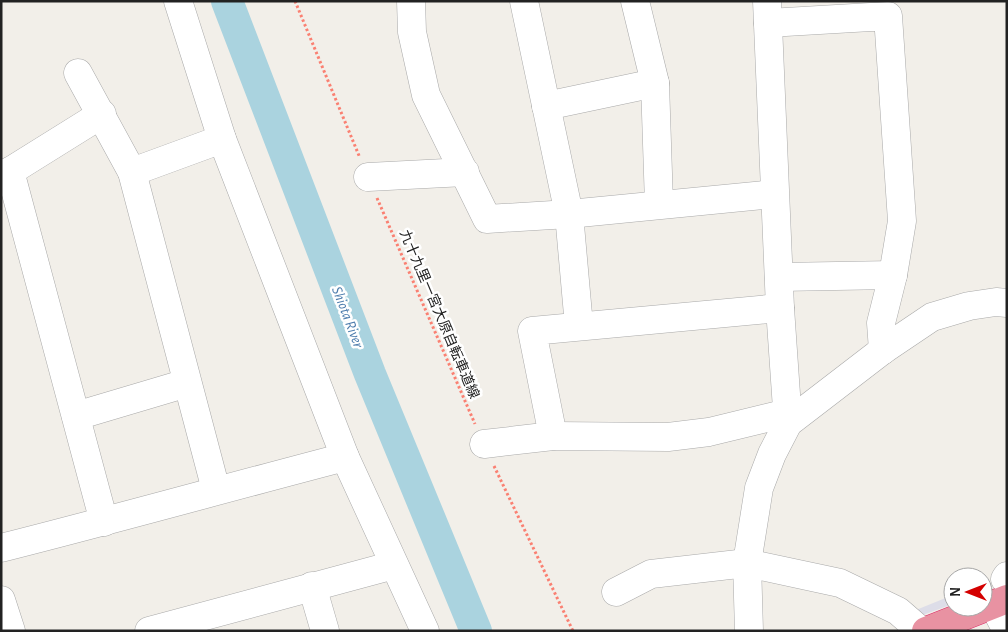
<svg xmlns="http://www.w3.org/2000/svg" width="1008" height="632" viewBox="0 0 1008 632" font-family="'Alegreya Sans','Noto Sans JP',sans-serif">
<rect width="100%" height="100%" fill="#f2efe9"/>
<polygon fill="#dddde8" points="953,595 953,604 920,616 911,612"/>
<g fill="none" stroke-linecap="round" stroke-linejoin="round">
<polyline stroke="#aad3df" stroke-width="32" points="227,1 370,374 476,631"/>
<g stroke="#a9a9a9" stroke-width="29">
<g id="minor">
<polyline points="178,1 222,139 345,457 425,631"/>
<polyline points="411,1 412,32 426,95 487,219 569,214 774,194"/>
<polyline points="524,1 569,214 579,326"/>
<polyline points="635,1 655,83 659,204"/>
<polyline points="767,1 780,308 788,423"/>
<polyline points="768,23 888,16 902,221 893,275 881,323 883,350"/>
<polyline points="78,73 132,172 216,490"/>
<polyline points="546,106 655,83"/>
<polyline points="10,171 104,522"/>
<polyline points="132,172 222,139"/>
<polyline points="1,177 102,114"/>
<polyline points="368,177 465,172"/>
<polyline points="779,277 893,275"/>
<polyline points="76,416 187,383"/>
<polyline points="553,436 532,331 780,308"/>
<polyline points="484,444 553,436 668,437 709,432 787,413"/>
<path d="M 1,548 C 116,519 230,487 345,457"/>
<polyline points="1005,579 1007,576"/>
<polyline points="312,586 325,631"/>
<polyline points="616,592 651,574 747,563 840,583 898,611 921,631"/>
<polyline points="1,600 11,631"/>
<polyline points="993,604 1007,631"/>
<polyline points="149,631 394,565"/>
<polyline points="749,631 747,563 759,488 772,454 788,423 883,350 932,317 969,306 996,302 1007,303"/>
</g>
</g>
<g stroke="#dc2a67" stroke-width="29">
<polyline id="highway" points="926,631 1007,599"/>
</g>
<g stroke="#fa8072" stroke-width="3" stroke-dasharray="2.5 2.5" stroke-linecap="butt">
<polyline points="295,1 360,158"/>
<polyline points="377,198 475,424"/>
<polyline points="494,466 573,631"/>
</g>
<use href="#minor" stroke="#fff" stroke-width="28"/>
<use href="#highway" stroke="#e892a2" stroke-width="28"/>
</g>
<g text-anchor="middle" stroke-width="5" stroke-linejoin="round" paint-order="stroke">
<g font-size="14" fill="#222" stroke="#fff">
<text transform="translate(440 314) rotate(67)" y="5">九十九里一宮大原自転車道線</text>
</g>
<g font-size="15" font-style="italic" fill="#4a7aab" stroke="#fff">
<text transform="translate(348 317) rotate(69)" y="5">Shiota River</text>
</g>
</g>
<rect width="1008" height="632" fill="none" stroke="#222222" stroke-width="5"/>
<g transform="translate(968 592) rotate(270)"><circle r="24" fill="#ffffff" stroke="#a7a7a7"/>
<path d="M0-4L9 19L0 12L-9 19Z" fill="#d40000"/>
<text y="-8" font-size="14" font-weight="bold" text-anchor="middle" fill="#222222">N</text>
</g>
</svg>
